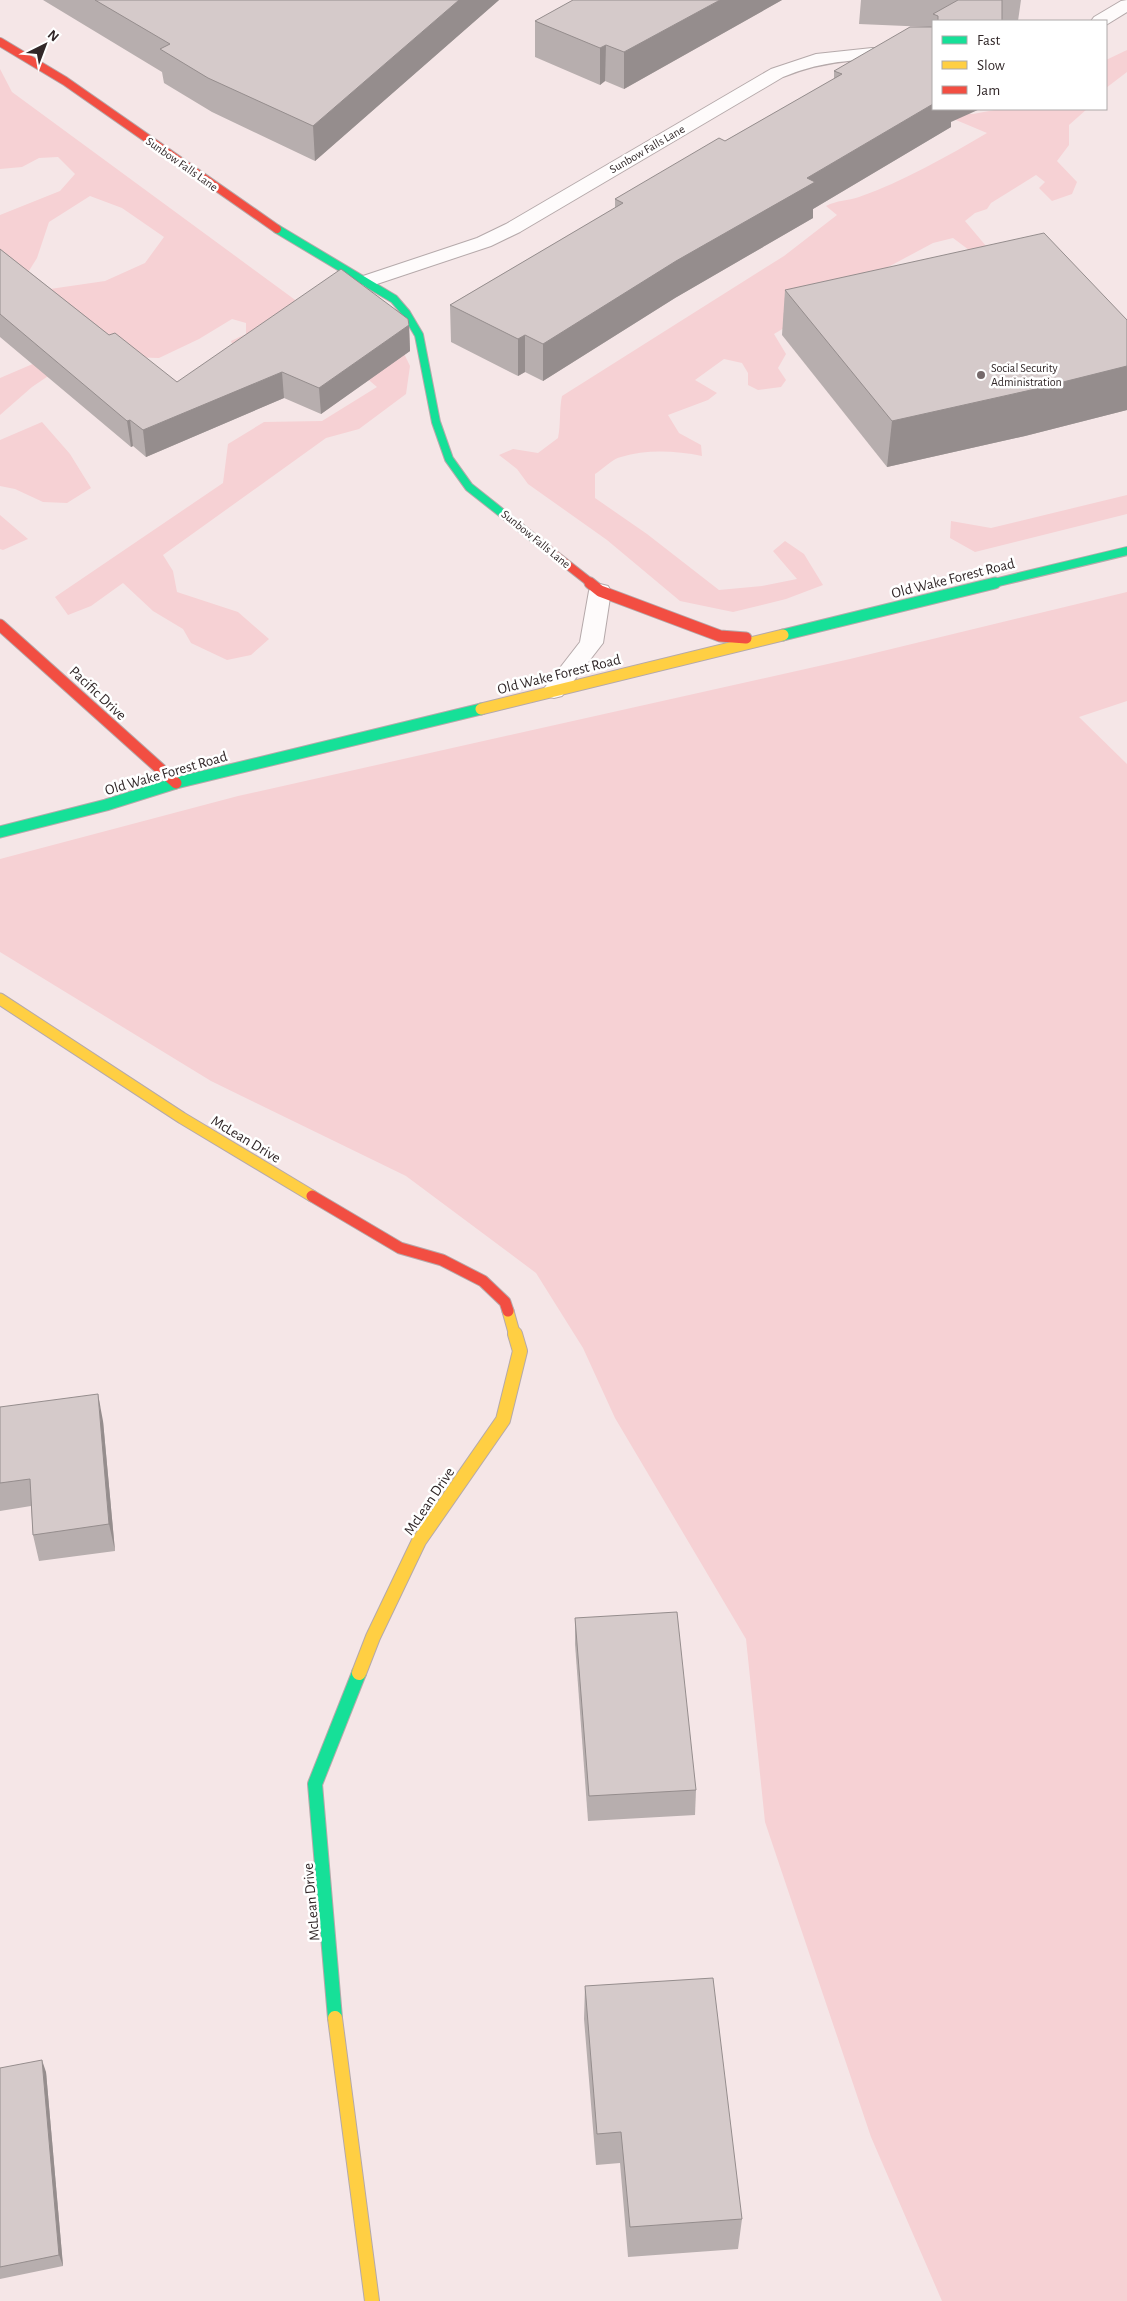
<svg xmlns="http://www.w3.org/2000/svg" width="1127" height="2301" viewBox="0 0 1127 2301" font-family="'Alegreya Sans',sans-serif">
<rect width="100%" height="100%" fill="#f5e6e7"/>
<g fill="#f6d1d4">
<polygon points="1127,50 1127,72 1106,88 1106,60"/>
<polygon points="0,69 12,92 332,327 396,337 410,366 406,394 359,429 326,438 163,555 173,571 177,592 238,612 269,639 251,655 227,660 191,643 183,629 153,611 123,583 91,606 68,615 55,597 223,483 228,444 264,422 322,421 377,387 344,359 236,356 231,341 246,334 246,323 232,319 199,339 159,358 123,357 63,366 32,387 0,415 0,378 63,351 50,289 105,281 145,263 164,237 122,208 90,196 49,222 37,258 27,274 0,266 0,215 60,191 75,174 58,157 39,158 22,167 0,169"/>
<path d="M 1000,109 L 1087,109 L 1069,125 L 1069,145 L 1057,161 L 1077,182 L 1072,194 L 1052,201 L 1039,188 L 1045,182 L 1036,175 L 991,203 L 987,209 L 975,213 L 965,221 L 1002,265 L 969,250 L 953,238 L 933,243 L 875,274 L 774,334 L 786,354 L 778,368 L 786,380 L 781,387 L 758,390 L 748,385 L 748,373 L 742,363 L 724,359 L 695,380 L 717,393 L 708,400 L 668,415 L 679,433 L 701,445 L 702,456 C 676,451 647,449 621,457 C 612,459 603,469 595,474 L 595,498 L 647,534 L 719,590 L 762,586 L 797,579 L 773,551 L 785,541 L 804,554 L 823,585 L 786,599 L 733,612 L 680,601 L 607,540 L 528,484 L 517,469 L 499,455 L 513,449 L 538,453 L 558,438 C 561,424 559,410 562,396 L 784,256 L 837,215 L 826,206 C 837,200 848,201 859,197 C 904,181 946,157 987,133 L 956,120 L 948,112 L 973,114 Z"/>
<polygon points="42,422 70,454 91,488 67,503 43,502 15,489 0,486 0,440"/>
<polygon points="1127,495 1127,514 975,552 950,538 951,521 991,528"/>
<polygon points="0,515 28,539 3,550 0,549"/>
<polygon points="1127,592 1127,701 1079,717 1127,764 1127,2301 942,2301 871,2137 765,1822 746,1639 615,1418 583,1348 536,1273 406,1176 211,1081 0,952 0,859 238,796 850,659"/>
</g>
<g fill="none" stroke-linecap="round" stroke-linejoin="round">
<g stroke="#b5a9aa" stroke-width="2">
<g id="street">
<polygon points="1127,0 1127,12 1106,25 1106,21 1091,21 1094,17 1121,1"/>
<path d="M 872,48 L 933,51 L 933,61 C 877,60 837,55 783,77 L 520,232 L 491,246 L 374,285 L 367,287 L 360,285 L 357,281 L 360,277 L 477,238 L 506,224 L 771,69 L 816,54 Z"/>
<polygon points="600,584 608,586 611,591 603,643 562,696 554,698 546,696 542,691 580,642 589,591 592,586"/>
</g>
</g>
<g stroke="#b5a9aa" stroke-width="10">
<g id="fast-far2">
<polyline points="277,229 394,299 406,313 419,335 436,422 449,459 469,487 541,544"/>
<polyline points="990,584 1127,551"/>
</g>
</g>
<g stroke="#b5a9aa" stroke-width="13">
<g id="fast-far1">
<polyline points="783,635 995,583"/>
<polyline points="0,832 106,805 176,783 481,709"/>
</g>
</g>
<g stroke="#b5a9aa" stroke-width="16">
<polyline id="fast" points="335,2018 315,1784 359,1673"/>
</g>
<g stroke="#b5a9aa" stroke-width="13">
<g id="slow-far1">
<polyline points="481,709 783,635"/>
<polyline points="0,999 182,1118 312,1196"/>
<polyline points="508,1311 515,1336"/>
</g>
</g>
<g stroke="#b5a9aa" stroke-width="16">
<g id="slow">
<polyline points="359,1673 373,1637 419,1541 503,1420 520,1351 515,1334"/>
<polyline points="335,2018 372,2301"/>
</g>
</g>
<g stroke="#b5a9aa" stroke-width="10">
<g id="jam-far1">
<polyline points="0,42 65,81 277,229"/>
<polyline points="541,544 592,584"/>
</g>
</g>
<g stroke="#b5a9aa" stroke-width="13">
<g id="jam">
<polyline points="590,583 600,591 720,636 746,638"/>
<polyline points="0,625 176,783"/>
<polyline points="312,1196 400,1248 442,1260 483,1281 505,1302 508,1311"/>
</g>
</g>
<use href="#street" fill="#fefbfb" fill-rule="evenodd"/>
<use href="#fast-far2" stroke="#16e098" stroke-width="8"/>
<use href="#fast-far1" stroke="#16e098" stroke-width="11"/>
<use href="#fast" stroke="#16e098" stroke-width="14"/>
<use href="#slow-far1" stroke="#ffcf43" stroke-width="11"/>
<use href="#slow" stroke="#ffcf43" stroke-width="14"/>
<use href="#jam-far1" stroke="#f24e42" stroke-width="8"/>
<use href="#jam" stroke="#f24e42" stroke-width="11"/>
</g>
<g fill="#b7aeae">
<polygon points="43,0 499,0 315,161 212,112 164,83 162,72"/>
<polygon points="782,0 624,89 605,81 600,85 535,57 535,21"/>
<polygon points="861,0 1021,0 1018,21 933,21 933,109 951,122 951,127 813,209 813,218 675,298 543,381 525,372 518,376 451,342 450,305 615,208 615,199 725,141 834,79 834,71 929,27 859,24"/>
<polygon points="0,249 109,335 177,382 409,325 410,351 321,414 284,398 146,457 133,446 131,447 0,337"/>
<polygon points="785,290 1127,320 1127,410 1025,436 887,467 782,335"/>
<polygon points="0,1407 103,1421 115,1551 39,1561 33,1535 31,1506 0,1511"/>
<polygon points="575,1618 696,1790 695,1815 588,1821 575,1644"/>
<polygon points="585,1986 742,2219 738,2249 628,2257 620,2163 596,2165 584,2019"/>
<polygon points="0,2068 46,2072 63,2266 0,2279"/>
</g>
<g fill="#958d8d">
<polygon points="459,0 499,0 315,161 313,126"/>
<polygon points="720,0 782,0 624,89 624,52"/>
<polygon points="606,45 605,81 600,85 600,48"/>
<polygon points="933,104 933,109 980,109 951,122 951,127 813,209 813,218 675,298 543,381 543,344 807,178"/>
<polygon points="409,325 410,351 321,414 319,388"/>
<polygon points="525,335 525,372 518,376 518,339"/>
<polygon points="1127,366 1127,410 1025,436 887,467 892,421"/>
<polygon points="282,372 284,398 146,457 143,430"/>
<polygon points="130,420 133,446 131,447 127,421"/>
<polygon points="98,1394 103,1421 115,1551 109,1524"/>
<polygon points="42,2060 46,2072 63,2266 59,2255"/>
</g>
<g fill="#d5caca" stroke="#958d8d">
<polygon points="95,0 459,0 313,126 208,78 160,49 170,44"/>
<polygon points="573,0 720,0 624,52 606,45 600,48 535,21"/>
<polygon points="958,0 1002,0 1002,21 938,21 938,16 933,14"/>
<polygon points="910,27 933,27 933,104 807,178 815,182 676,261 543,344 525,335 518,339 450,305 623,203 615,199 719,138 725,141 842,74 834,71"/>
<polygon points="1044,233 1127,320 1127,366 1031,390 892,421 785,290"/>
<polygon points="0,249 109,335 115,333 177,382 341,269 408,319 409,325 319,388 282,372 143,430 130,420 127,421 0,314"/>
<polygon points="98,1394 109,1524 33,1535 30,1479 0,1483 0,1407"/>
<polygon points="677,1612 696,1790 589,1796 575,1618"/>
<polygon points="713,1978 742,2219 630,2227 621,2132 597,2134 585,1986"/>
<polygon points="42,2060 59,2255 0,2267 0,2068"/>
</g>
<circle fill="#766a6b" stroke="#fff" stroke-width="2" cx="981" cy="375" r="5"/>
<g text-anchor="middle" stroke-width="5" stroke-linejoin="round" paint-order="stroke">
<g font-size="12" fill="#312728" stroke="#fff">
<text transform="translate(647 149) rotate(-30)" y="4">Sunbow Falls Lane</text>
<text transform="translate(182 164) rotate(35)" y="4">Sunbow Falls Lane</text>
<text transform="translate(536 539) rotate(39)" y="4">Sunbow Falls Lane</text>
</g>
<g font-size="12" fill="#312728" stroke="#fff" text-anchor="start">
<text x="991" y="372">Social Security<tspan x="991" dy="14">Administration</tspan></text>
</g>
<g font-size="15" fill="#312728" stroke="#fff">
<text transform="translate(953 578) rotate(-14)" y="5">Old Wake Forest Road</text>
<text transform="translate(559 674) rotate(-14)" y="5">Old Wake Forest Road</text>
<text transform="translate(98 693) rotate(43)" y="5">Pacific Drive</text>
<text transform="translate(166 773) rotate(-16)" y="5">Old Wake Forest Road</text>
<text transform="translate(246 1139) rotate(31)" y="5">McLean Drive</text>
<text transform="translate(429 1501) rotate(-56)" y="5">McLean Drive</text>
<text transform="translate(311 1902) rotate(-95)" y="5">McLean Drive</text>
</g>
</g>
<rect x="932" y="20" width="175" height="90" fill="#ffffff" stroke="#ada9a9"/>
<rect x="942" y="36" width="25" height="8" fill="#16e098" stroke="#ada9a9"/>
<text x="977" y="45" font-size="15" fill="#312728">Fast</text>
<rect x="942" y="61" width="25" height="8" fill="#ffcf43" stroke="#ada9a9"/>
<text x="977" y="70" font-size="15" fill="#312728">Slow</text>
<rect x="942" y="86" width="25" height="8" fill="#f24e42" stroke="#ada9a9"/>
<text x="977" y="95" font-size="15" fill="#312728">Jam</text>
<g transform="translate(45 45) rotate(42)" stroke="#ffffff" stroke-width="4" paint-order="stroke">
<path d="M0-4L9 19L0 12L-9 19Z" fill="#312728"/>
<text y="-8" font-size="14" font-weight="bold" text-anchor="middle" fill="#312728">N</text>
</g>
</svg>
